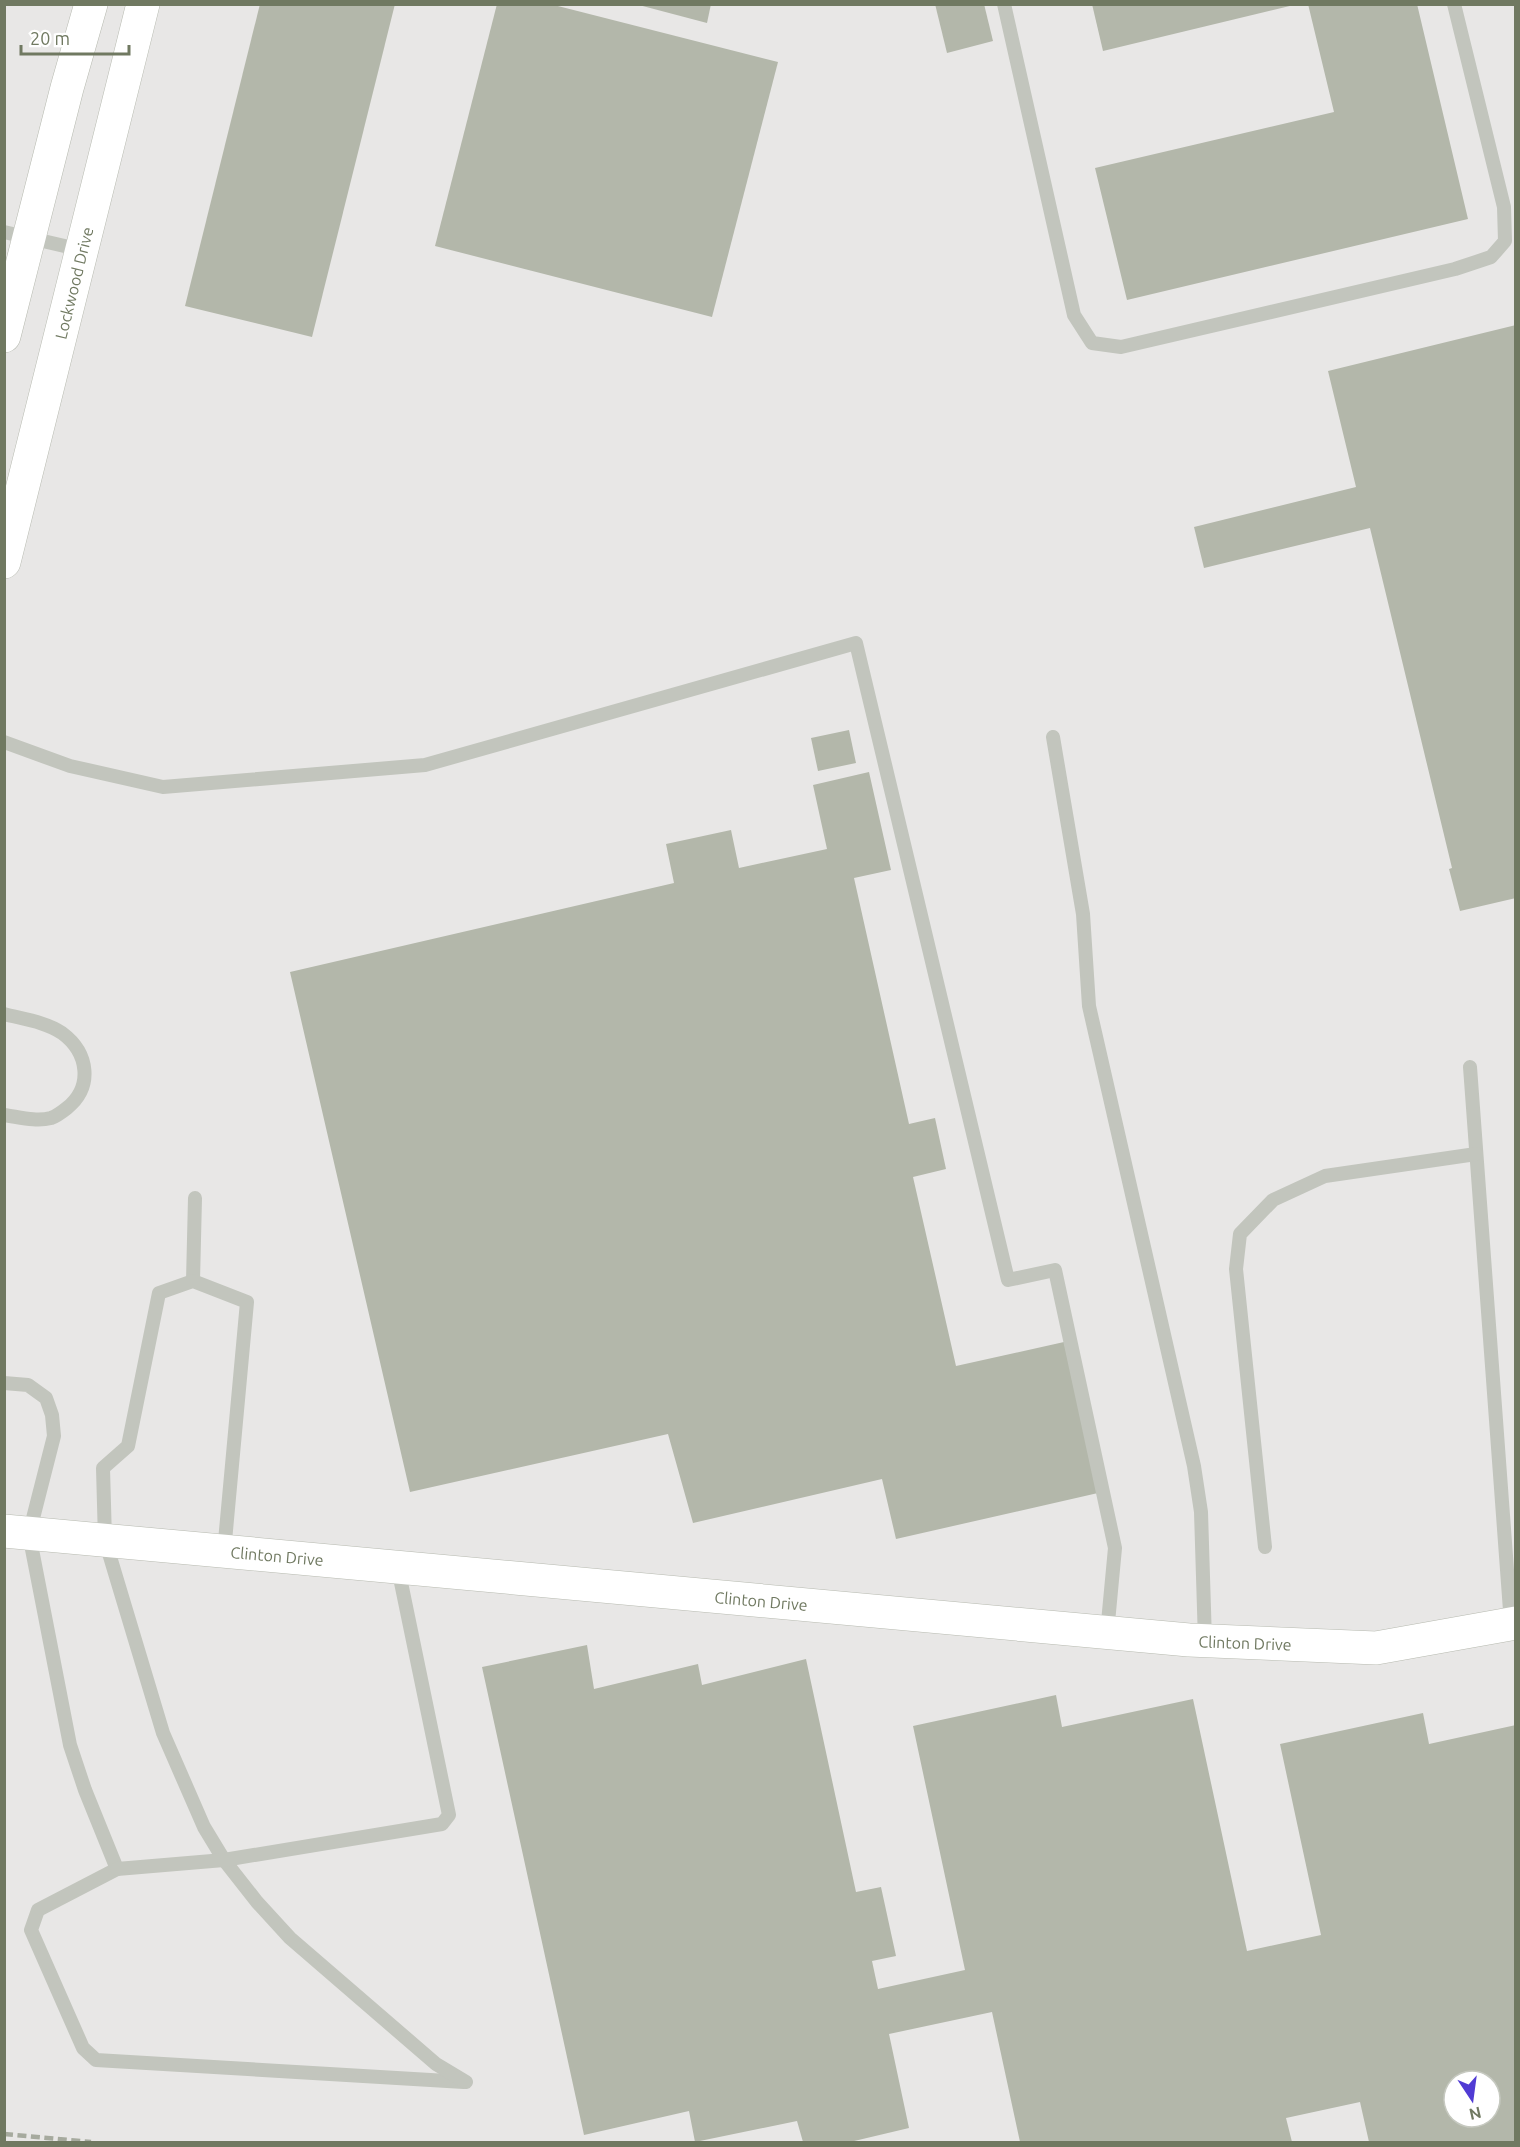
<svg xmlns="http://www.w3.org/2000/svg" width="1520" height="2147" viewBox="0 0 1520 2147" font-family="Ubuntu,sans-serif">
<rect width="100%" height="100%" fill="#f8f6f8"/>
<path fill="#e8e7e6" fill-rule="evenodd" d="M 5,5 L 1515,5 L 1515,2142 L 5,2142 ZM 1454,2081 L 1490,2081 L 1490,2117 L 1454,2117 Z"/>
<g fill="#b3b7aa" fill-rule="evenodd">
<polygon points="260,4 395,4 312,337 185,306"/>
<polygon points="497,4 550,4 778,62 712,317 435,246"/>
<polygon points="635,4 711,4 707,23"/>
<polygon points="935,4 984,4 993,41 947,53"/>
<polygon points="1092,4 1294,4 1294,5 1103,51"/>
<polygon points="1308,4 1417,4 1468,219 1127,300 1095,168 1334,112"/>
<polygon points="1516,325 1516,898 1460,911 1449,869 1452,868 1370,528 1204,568 1194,527 1356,487 1328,371"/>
<polygon points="849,730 856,763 818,771 811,738"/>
<polygon points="869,772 891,870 854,878 909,1124 935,1118 946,1169 913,1177 956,1366 1064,1342 1098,1493 896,1539 882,1479 693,1523 668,1434 410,1492 290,972 674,883 666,844 731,830 739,868 827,849 813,785"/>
<path d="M 587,1645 L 594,1689 L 698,1664 L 702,1685 L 806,1659 L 856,1892 L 881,1887 L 896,1956 L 872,1961 L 878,1989 L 965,1970 L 913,1726 L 1056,1695 L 1062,1727 L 1193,1699 L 1247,1951 L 1321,1935 L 1280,1744 L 1423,1713 L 1429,1744 L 1516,1725 L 1516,2142 L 1369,2142 L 1360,2102 L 1286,2118 L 1292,2142 L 1020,2142 L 992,2012 L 889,2034 L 909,2128 L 850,2142 L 803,2142 L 797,2121 L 695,2142 L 689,2111 L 584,2135 L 482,1667 ZM 1454,2081 L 1490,2081 L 1490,2117 L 1454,2117 Z"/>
</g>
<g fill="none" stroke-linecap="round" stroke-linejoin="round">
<g stroke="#b7bab0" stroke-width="34">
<g id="secondary">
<polyline points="4,336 67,88 91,4"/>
<polyline points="4,562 143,4"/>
<polyline points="4,1531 1189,1640 1376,1648 1516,1623"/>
</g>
</g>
<g stroke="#c2c5bd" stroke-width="14">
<polyline points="1004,4 1074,315 1092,343 1121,347 1455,269 1491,257 1505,241 1504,207 1454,4"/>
<polyline points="4,232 82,250"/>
<polyline points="1053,737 1083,914 1089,1006 1194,1466 1201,1512 1205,1641"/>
<polyline points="4,742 70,766 163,787 425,765 856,643 1008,1280 1055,1270 1115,1548 1107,1633"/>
<path d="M 4,1014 C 23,1019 46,1022 62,1033 C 89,1053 93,1087 67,1108 C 62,1112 57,1116 51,1118 C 36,1122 19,1117 4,1115"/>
<polyline points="1470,1067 1511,1624"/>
<polyline points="193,1281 195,1198"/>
<polyline points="4,1383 28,1385 46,1398 52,1415 54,1436 29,1534 70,1745 85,1790 117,1869 38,1910 31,1930 83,2048 96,2060 464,2082"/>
<polyline points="1265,1547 1236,1269 1240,1234 1273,1200 1325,1176 1476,1154"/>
<polyline points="224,1552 247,1302 193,1281 159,1293 128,1446 103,1468 105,1540 163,1733 204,1827 224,1860 257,1902 290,1938 436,2064 466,2082"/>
<polyline points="117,1869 224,1860 442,1824 449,1815 398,1568"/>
</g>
<use href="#secondary" stroke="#fff" stroke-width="33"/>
<polyline stroke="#a6aa9e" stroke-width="4.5" stroke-dasharray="9 4.5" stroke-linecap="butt" points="4,2134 91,2142"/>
</g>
<g text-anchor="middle" stroke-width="6" stroke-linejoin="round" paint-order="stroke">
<g font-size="16" fill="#707961" stroke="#fff">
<text transform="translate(74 283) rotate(-76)" y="6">Lockwood Drive</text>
<text transform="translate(277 1556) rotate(5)" y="6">Clinton Drive</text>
<text transform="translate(761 1601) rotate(5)" y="6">Clinton Drive</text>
<text transform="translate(1245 1643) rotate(2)" y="6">Clinton Drive</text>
</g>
</g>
<rect width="1520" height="2147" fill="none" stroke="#707961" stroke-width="12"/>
<g transform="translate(1472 2099) rotate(167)"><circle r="28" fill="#ffffff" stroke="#c6c9c0" stroke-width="1.5"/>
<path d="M0-4.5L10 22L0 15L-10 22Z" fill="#503bd4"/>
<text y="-9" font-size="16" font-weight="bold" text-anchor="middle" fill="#707961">N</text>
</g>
<path d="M21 45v9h108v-9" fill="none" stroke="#707961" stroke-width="3"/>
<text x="30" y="45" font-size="18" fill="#707961" stroke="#ffffff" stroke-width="4.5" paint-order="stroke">20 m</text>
</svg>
